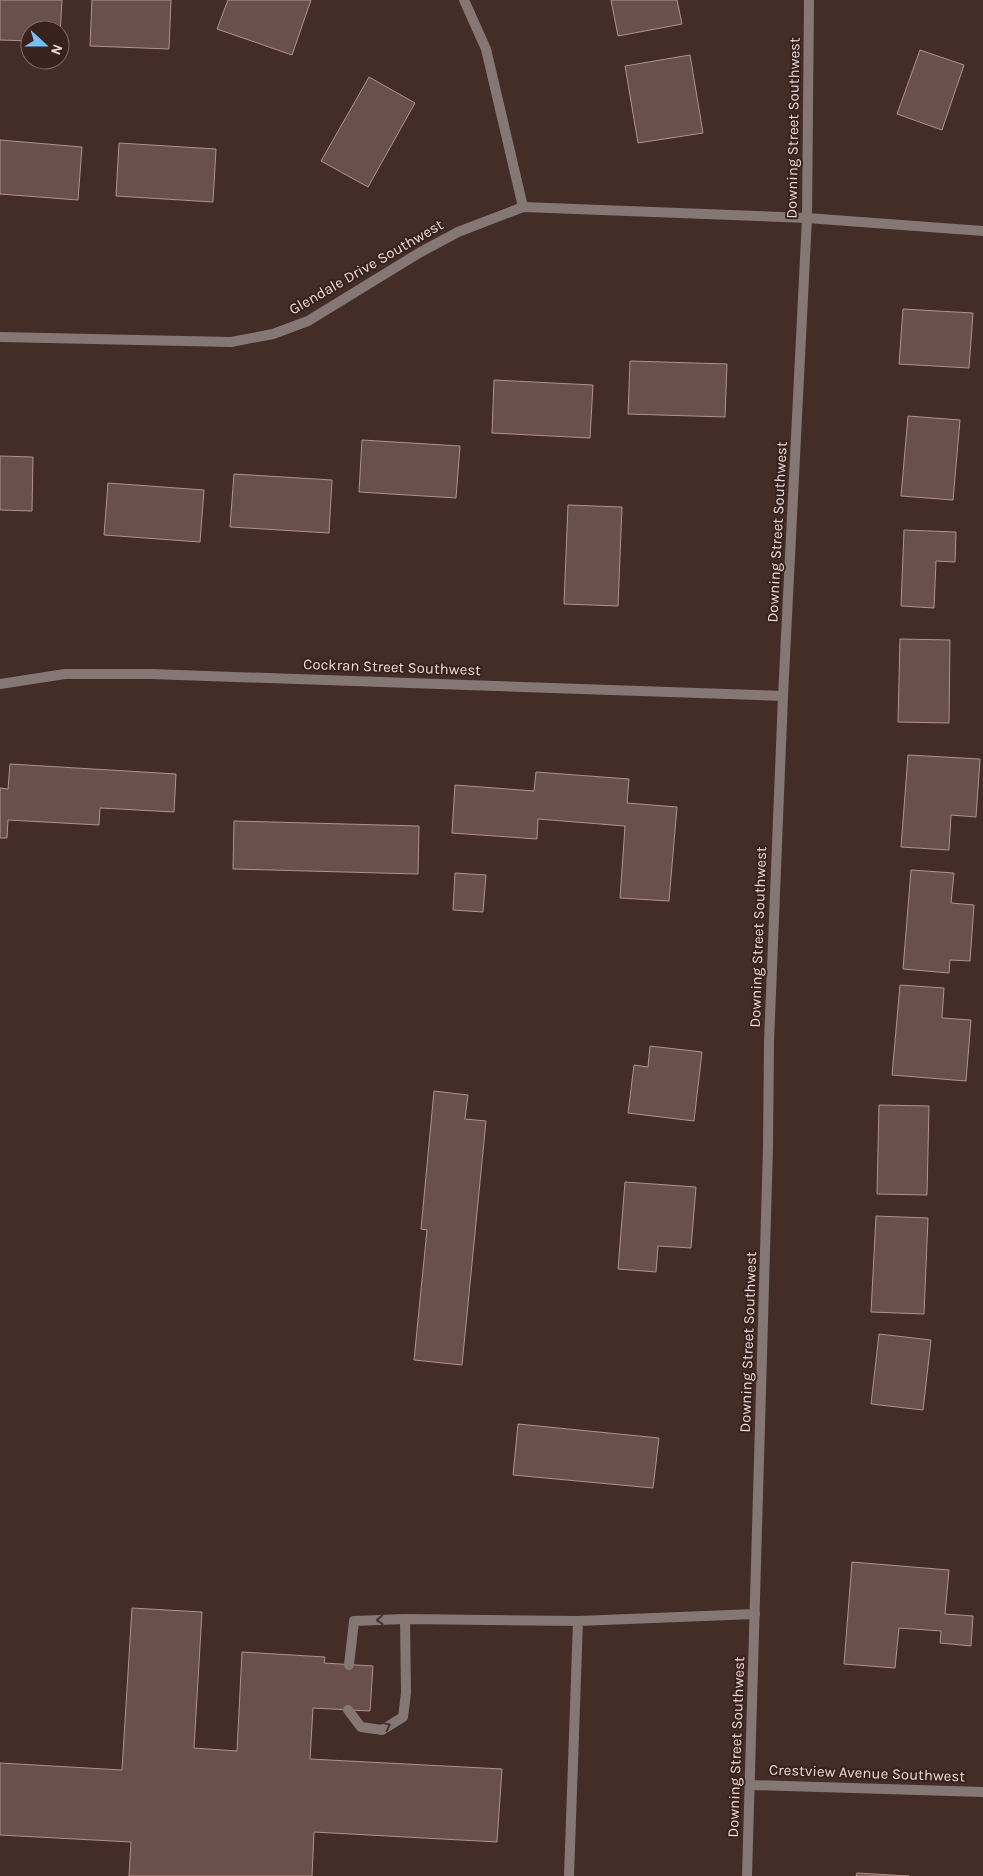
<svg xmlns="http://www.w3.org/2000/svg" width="983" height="1876" viewBox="0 0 983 1876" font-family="Karla,sans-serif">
<rect width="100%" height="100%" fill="#442c27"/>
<g fill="#6a504a" stroke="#b1938c">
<polygon points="0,0 62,0 60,36 60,30 30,30 30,41 0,40"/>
<polygon points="92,0 171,0 169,49 90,46"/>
<polygon points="228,0 311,0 292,55 217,29"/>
<polygon points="611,0 677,0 682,24 618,36"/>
<polygon points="920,50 964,65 942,130 897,114"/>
<polygon points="690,55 703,133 638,143 625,66"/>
<polygon points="369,77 415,103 368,187 321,161"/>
<polygon points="0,140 82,147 78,200 0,194"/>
<polygon points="119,143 216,149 213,202 116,196"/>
<polygon points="903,309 973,313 969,368 899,364"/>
<polygon points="630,361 727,364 725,417 628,414"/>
<polygon points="494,380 593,385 590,438 492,433"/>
<polygon points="908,416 960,420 953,500 901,496"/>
<polygon points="362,440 460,446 456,498 359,492"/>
<polygon points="0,456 33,457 32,511 0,510"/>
<polygon points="234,474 332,480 329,533 230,527"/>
<polygon points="108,483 204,490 200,542 104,535"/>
<polygon points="568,505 622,507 618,606 564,604"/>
<polygon points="904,530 956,532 955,562 936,561 934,608 901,606"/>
<polygon points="900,639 950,640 949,723 898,722"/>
<polygon points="908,755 980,759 976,817 951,815 949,850 901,847"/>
<polygon points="10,764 176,774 174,812 100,808 99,825 8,820 7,838 0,838 0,788 8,789"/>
<polygon points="536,772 629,779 627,803 677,807 669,901 620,898 625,826 538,819 537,839 452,833 455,785 534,791"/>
<polygon points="234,821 419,826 418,874 233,869"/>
<polygon points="911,870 954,873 951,903 974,905 970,961 950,960 949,973 903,969"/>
<polygon points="455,873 486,875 483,912 453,910"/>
<polygon points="900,985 944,988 942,1018 971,1020 966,1081 892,1075"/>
<polygon points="650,1046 702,1052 694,1121 628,1113 634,1065 648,1067"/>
<polygon points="434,1091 468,1095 465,1119 486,1121 462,1365 414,1360 427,1230 421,1229"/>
<polygon points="879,1105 929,1106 927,1195 877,1194"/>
<polygon points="625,1182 696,1187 691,1248 658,1246 656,1272 618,1269"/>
<polygon points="876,1216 928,1218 924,1314 871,1312"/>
<polygon points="879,1334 931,1340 923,1410 871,1404"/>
<polygon points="518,1424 659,1438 653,1488 513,1475"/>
<polygon points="852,1562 949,1570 945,1614 973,1616 971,1646 940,1643 941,1631 899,1628 895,1668 844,1664"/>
<polygon points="132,1608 202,1612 194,1748 237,1751 242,1652 325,1657 324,1663 373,1666 370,1711 313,1708 310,1759 502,1769 497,1842 314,1832 312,1876 129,1876 131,1842 0,1835 0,1763 122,1770"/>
<polygon points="857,1873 909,1876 856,1876"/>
</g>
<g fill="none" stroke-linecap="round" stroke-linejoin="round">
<g stroke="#847774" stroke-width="10">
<polyline points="349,1665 354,1621 405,1619 578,1621"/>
<polyline points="348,1710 361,1727 382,1730 403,1717 406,1693 405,1619"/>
<polyline points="569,1876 578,1621 755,1614"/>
</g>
<g stroke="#847774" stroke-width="10">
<polyline points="464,0 486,49 523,207"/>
<polyline points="0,337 231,342 273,334 308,321 419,253 458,232 523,207 807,218"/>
<polyline points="0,684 65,674 151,674 783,696"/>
<polyline points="750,1785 983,1792"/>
</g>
<g stroke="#847774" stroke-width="10">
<polyline points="807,218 983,231"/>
<polyline points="747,1876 768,1147 769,1042 783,696 807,218 809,0"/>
</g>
</g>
<defs><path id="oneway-chevron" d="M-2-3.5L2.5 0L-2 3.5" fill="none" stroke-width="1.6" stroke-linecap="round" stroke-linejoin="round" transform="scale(1.25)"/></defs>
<g stroke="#48332e">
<use href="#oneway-chevron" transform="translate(380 1620) rotate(178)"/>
<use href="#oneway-chevron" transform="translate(387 1726) rotate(-25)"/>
</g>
<g text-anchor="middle" stroke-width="4" stroke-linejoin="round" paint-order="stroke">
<g font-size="15" fill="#ebdbd7" stroke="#39221d">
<text transform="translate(793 128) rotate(-89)" y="5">Downing Street Southwest</text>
<text transform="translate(366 267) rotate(-30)" y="5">Glendale Drive Southwest</text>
<text transform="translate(777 532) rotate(-87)" y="5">Downing Street Southwest</text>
<text transform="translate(392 667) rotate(2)" y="5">Cockran Street Southwest</text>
<text transform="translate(758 937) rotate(-88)" y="5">Downing Street Southwest</text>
<text transform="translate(748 1342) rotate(-88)" y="5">Downing Street Southwest</text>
<text transform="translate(736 1747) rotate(-88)" y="5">Downing Street Southwest</text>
<text transform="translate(867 1773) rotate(2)" y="5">Crestview Avenue Southwest</text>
</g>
</g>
<g transform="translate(45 45) rotate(111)"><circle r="24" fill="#39221d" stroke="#806c67"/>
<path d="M0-4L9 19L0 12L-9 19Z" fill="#77bff7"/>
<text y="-8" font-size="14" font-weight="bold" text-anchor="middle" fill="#ebdbd7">N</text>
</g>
</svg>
